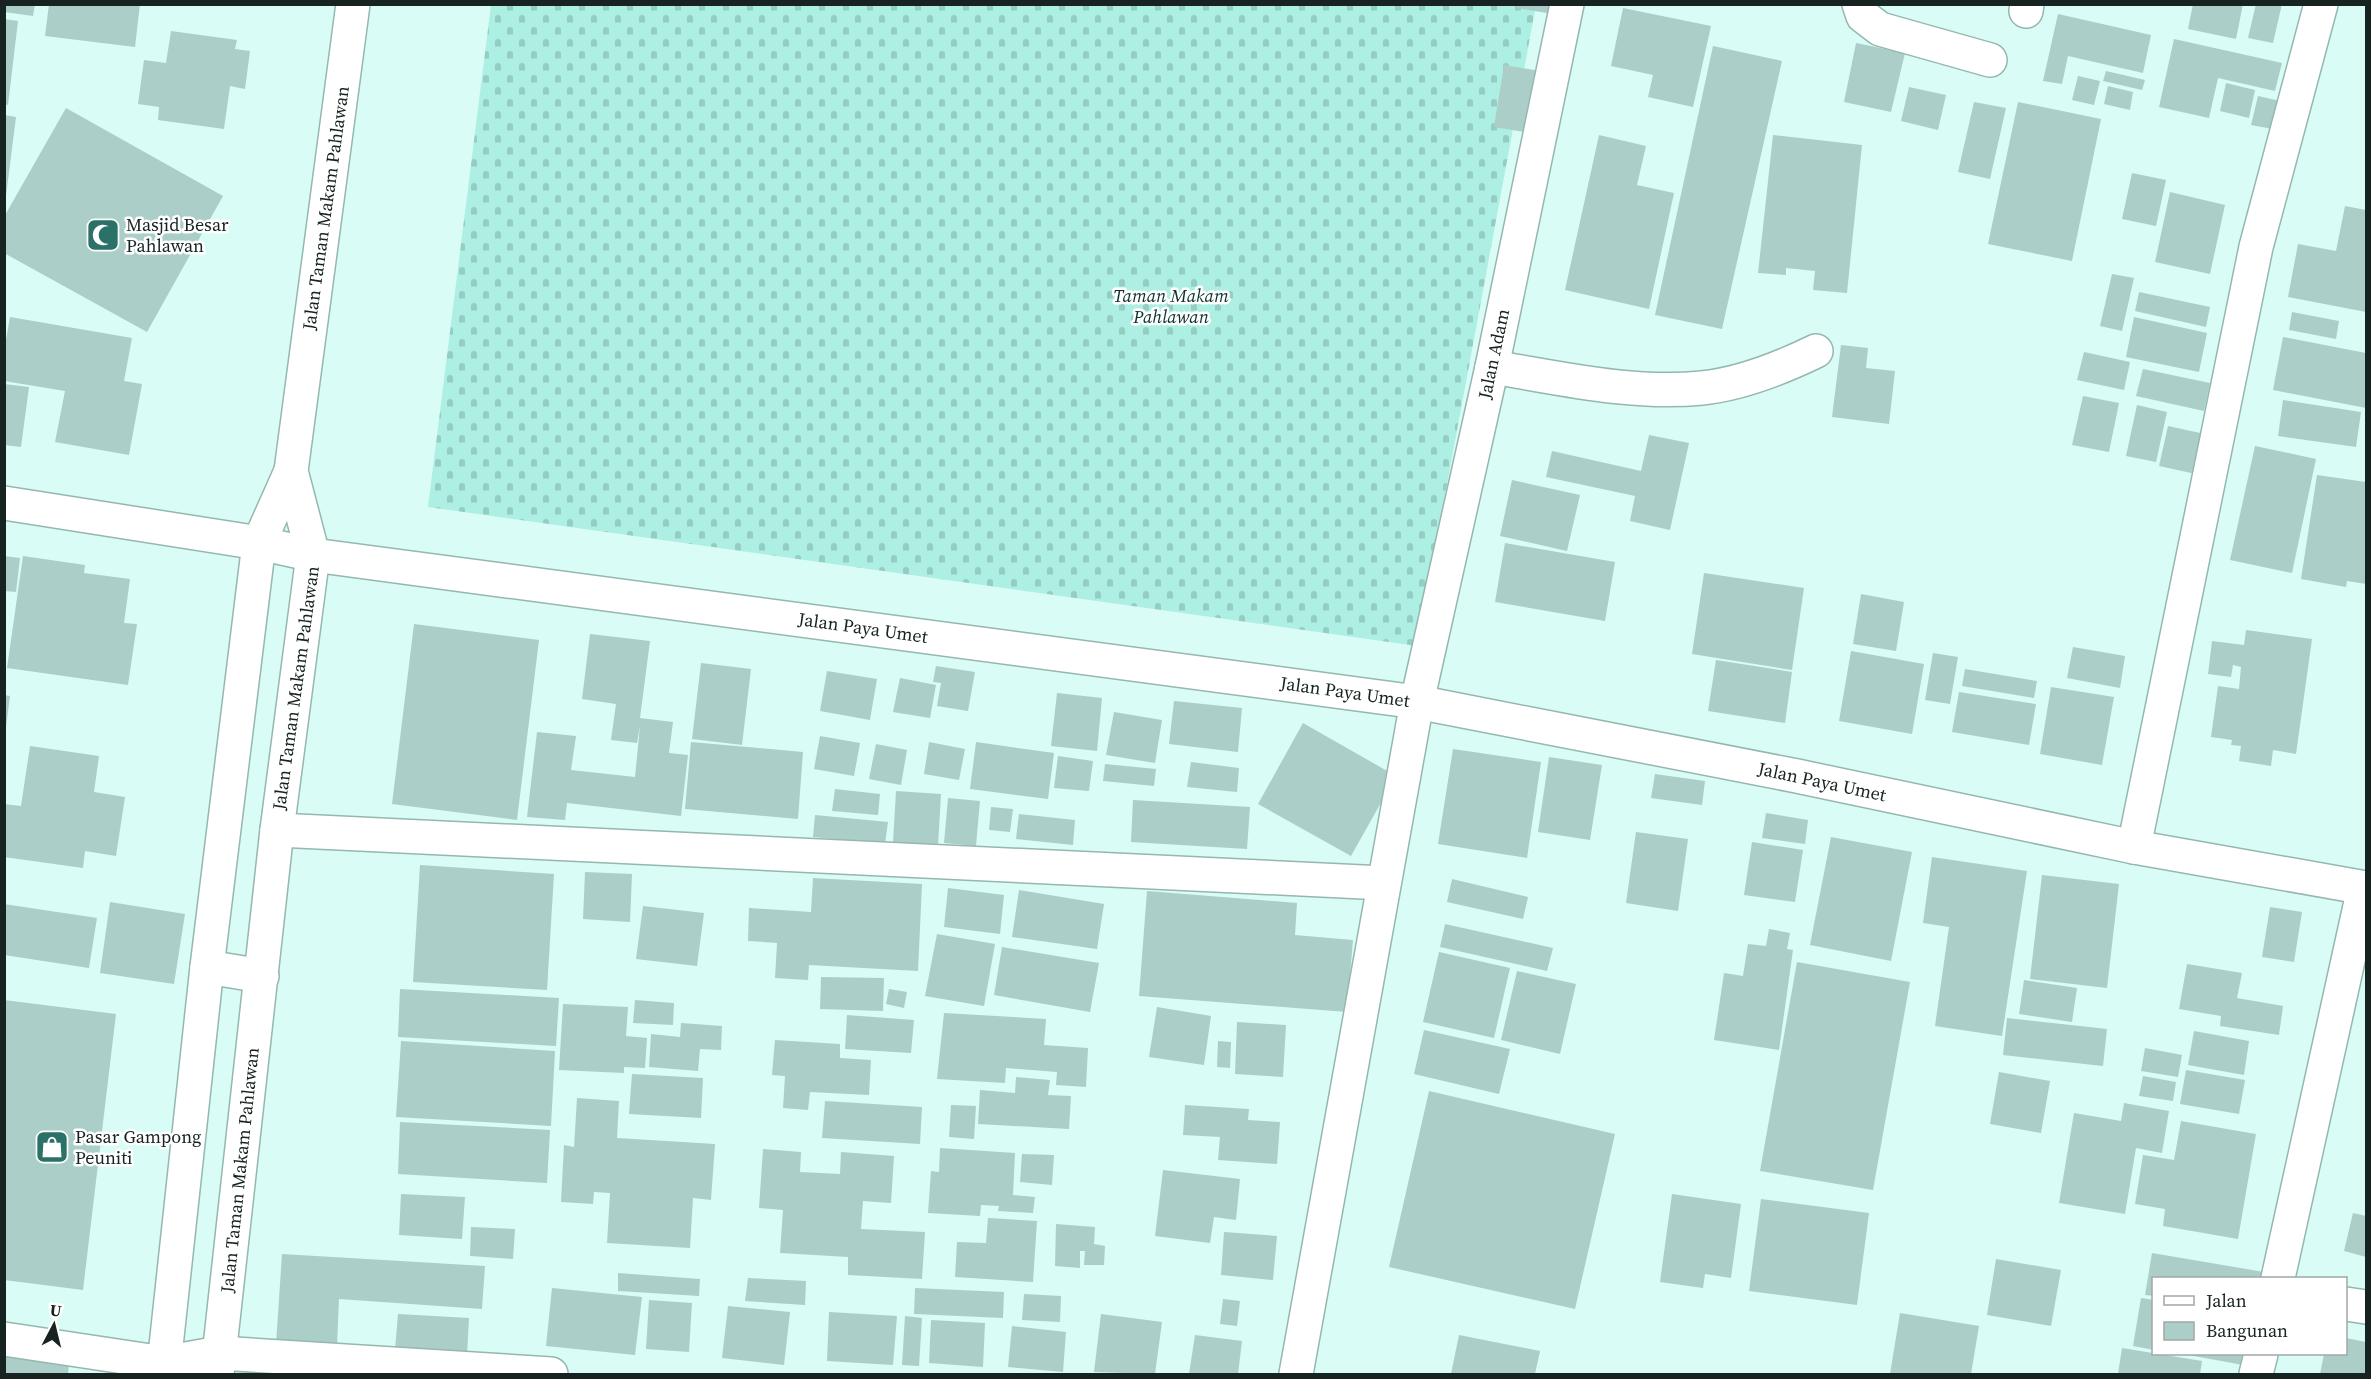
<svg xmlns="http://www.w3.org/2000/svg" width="2371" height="1379" viewBox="0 0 2371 1379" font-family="'Source Serif 4',serif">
<defs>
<pattern id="cemetery-stones" width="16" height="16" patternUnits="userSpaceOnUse" patternTransform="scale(1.5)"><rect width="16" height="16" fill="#aeefe3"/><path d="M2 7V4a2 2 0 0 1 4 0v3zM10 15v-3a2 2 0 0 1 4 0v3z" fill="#95cdc2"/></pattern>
</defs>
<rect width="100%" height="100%" fill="#d9fcf6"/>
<polygon fill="url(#cemetery-stones)" points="491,5 1536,5 1417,646 428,507"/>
<g fill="#accec8">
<polygon points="4,4 35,4 33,16 4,12"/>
<polygon points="49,4 140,4 135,47 45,36"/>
<polygon points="1517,4 1554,4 1553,14 1517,8"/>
<polygon points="2193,4 2243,4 2236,39 2188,29"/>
<polygon points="2256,4 2282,4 2273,43 2248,38"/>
<polygon points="1623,8 1711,26 1693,107 1648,97 1653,75 1611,66"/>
<polygon points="2058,14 2151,35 2143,73 2068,56 2062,84 2043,81"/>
<polygon points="4,19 18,21 8,105 4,104"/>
<polygon points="171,31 237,40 235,49 250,51 245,89 230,86 224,129 158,120 159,107 138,104 144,60 166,63"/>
<polygon points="2174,39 2282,63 2275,91 2218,78 2209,118 2159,107"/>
<polygon points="1856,43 1905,53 1891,112 1844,102"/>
<polygon points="1713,46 1782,61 1722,329 1655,315"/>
<polygon points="1504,65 1540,71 1530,133 1494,127"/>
<polygon points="2106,71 2145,80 2142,90 2103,81"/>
<polygon points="2078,76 2100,81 2094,105 2072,100"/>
<polygon points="2226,83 2255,90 2249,118 2220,111"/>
<polygon points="2108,86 2133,92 2130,110 2104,104"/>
<polygon points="1909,87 1946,95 1938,130 1901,121"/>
<polygon points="2258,96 2289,103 2283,131 2251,125"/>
<polygon points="1974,102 2006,108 1990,179 1958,172"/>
<polygon points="2018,102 2101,119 2072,261 1988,244"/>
<polygon points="66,108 223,196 147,332 4,253 4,217"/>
<polygon points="4,115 16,117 6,196 4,196"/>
<polygon points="1599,135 1646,146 1637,185 1674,193 1649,309 1565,290"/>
<polygon points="1773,135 1862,145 1847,293 1813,290 1815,271 1786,268 1786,275 1758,273"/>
<polygon points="2132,173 2166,180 2156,226 2122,219"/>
<polygon points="2170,192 2225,205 2210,274 2155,262"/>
<polygon points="2345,206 2366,210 2366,312 2288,297 2298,244 2336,251"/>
<polygon points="2112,274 2134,278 2122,331 2100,326"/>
<polygon points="2139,292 2210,307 2206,327 2135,311"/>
<polygon points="2292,312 2339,321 2336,339 2289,330"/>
<polygon points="10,317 132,338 124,381 142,384 129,455 55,442 65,391 4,381 4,351"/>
<polygon points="2134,317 2207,333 2199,372 2126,357"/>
<polygon points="2283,337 2366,353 2366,408 2273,390"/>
<polygon points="1841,345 1868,348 1866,368 1895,371 1889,424 1832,417"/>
<polygon points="2084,352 2130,362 2124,390 2077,380"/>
<polygon points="2143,369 2210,383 2204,411 2136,396"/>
<polygon points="4,384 29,387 21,447 4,445"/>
<polygon points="2083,396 2119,403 2109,452 2072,445"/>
<polygon points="2283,400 2361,412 2356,447 2278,436"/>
<polygon points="2137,405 2167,412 2156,462 2126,456"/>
<polygon points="2168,426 2214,436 2205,476 2159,466"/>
<polygon points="1649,435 1689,443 1670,530 1630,521 1635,496 1546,477 1552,451 1641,471"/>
<polygon points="2255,446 2316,459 2292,573 2230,560"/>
<polygon points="2317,475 2366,482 2366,584 2347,581 2346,587 2301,579"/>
<polygon points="1512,480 1580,495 1567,551 1500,536"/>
<polygon points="1505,543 1615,562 1605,621 1495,602"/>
<polygon points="4,556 20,558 16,592 4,591"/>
<polygon points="23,556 85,565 84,573 130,579 124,623 137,624 128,685 7,668"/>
<polygon points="1704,573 1804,588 1792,670 1692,654"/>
<polygon points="1861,594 1904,602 1896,651 1853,644"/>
<polygon points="414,624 539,640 517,820 392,804"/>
<polygon points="2246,630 2312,639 2296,754 2273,750 2271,766 2239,761 2241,746 2231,745 2232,740 2211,737 2218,686 2239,689 2241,667 2233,665 2231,677 2208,674 2212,641 2244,645"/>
<polygon points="590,634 650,641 640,718 673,722 669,753 688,755 681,816 567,803 565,820 527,817 537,732 576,736 571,770 635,777 640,726 637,743 611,740 616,704 582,699"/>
<polygon points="2073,647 2125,656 2120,688 2067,678"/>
<polygon points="1851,651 1924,664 1912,734 1839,721"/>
<polygon points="1933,653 1958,657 1950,704 1925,700"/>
<polygon points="1716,660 1792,672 1785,723 1708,711"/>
<polygon points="701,663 751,669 742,745 692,739"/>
<polygon points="936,666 975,672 968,711 937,706 941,683 933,682"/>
<polygon points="1965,669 2037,681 2034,698 1962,686"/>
<polygon points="827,671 877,679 870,720 820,711"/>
<polygon points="900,678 936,685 930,718 893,712"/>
<polygon points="2051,687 2114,697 2102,765 2040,754"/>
<polygon points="1959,692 2036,704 2029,745 1952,732"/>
<polygon points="1057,693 1102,698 1097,751 1051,746"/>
<polygon points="4,695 10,696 6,727 4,727"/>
<polygon points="1174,701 1242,708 1238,752 1169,744"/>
<polygon points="1114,712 1162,720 1155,763 1106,755"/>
<polygon points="1303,723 1396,776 1351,856 1258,804"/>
<polygon points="820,736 860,743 854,776 814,769"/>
<polygon points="691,742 803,752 798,819 685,809"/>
<polygon points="929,742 965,749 959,780 924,774"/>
<polygon points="976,742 1054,753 1048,799 970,789"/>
<polygon points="876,744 907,750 901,785 869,779"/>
<polygon points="30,746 99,756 94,792 125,797 116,856 85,851 83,868 4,857 4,804 21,806"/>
<polygon points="1453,749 1541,762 1527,858 1438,844"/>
<polygon points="1058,756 1093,761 1089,791 1054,788"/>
<polygon points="1549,757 1602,765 1590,840 1538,832"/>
<polygon points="1191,762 1239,768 1237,792 1187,787"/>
<polygon points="1105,764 1156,769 1154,786 1103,781"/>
<polygon points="1655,774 1705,781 1702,805 1651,798"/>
<polygon points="835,789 880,794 878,815 832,811"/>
<polygon points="896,791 941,794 938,846 893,842"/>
<polygon points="948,798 980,801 976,846 944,843"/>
<polygon points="1133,800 1250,807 1247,849 1131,842"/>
<polygon points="991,807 1013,809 1010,832 989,830"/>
<polygon points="1766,813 1808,820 1805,844 1762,838"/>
<polygon points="1019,814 1075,820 1073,845 1016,839"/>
<polygon points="815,815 888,822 885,844 813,837"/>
<polygon points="1636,832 1688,839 1678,911 1626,903"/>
<polygon points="1831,837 1912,852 1891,961 1810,945"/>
<polygon points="1752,842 1803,850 1795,902 1744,895"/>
<polygon points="1932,857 2027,871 2002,1036 1935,1026 1949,927 1923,923"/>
<polygon points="420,865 554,874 547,990 413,982"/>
<polygon points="585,872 632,874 630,922 583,919"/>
<polygon points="2042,875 2119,884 2107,988 2030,979"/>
<polygon points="813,878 922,884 918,971 809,965 808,980 775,978 777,943 748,941 749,908 811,912"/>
<polygon points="1452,879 1528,897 1523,919 1447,902"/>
<polygon points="948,888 1004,895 1000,934 944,927"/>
<polygon points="1019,890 1104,904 1097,949 1012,937"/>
<polygon points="1147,891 1297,903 1295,935 1353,940 1347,1012 1139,996"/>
<polygon points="110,902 185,914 174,984 100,973"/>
<polygon points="4,904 97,918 89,968 4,955"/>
<polygon points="643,906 704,913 697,966 636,959"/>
<polygon points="2270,907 2302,912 2294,962 2262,957"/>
<polygon points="1445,924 1553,948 1547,971 1440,947"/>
<polygon points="1769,929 1790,933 1787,949 1793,950 1779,1050 1714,1040 1724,973 1743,976 1748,944 1766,946"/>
<polygon points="937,934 995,944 984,1006 925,996"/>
<polygon points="1002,947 1099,963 1090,1012 994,995"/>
<polygon points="1439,952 1510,968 1494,1038 1423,1022"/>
<polygon points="1797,962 1910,982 1873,1190 1760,1171"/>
<polygon points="2187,964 2242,973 2237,998 2283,1006 2279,1035 2220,1026 2221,1016 2179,1009"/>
<polygon points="1517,971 1576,984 1560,1054 1501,1040"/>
<polygon points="821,977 884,978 883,1011 820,1009"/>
<polygon points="2024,980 2077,988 2072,1022 2019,1014"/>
<polygon points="400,989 559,998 556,1046 398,1037"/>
<polygon points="889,989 907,992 904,1008 886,1004"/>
<polygon points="4,1000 116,1014 83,1290 4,1280"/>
<polygon points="635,1000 674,1003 673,1025 633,1023"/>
<polygon points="563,1004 628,1007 626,1036 647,1038 645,1068 624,1067 624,1073 559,1070"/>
<polygon points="1157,1007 1211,1016 1204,1065 1149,1057"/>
<polygon points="944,1013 1046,1019 1044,1045 1088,1048 1086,1087 1056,1085 1057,1072 1006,1068 1005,1083 937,1079"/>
<polygon points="847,1015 914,1020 911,1053 845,1049"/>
<polygon points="2007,1018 2107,1029 2103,1066 2003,1055"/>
<polygon points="1237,1022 1286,1025 1283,1077 1235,1074"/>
<polygon points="681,1023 722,1026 721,1050 700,1049 698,1071 649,1067 651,1034 680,1037"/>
<polygon points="1424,1030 1510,1049 1499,1094 1414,1074"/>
<polygon points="2194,1031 2249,1041 2244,1075 2188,1065"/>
<polygon points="775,1040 840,1044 840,1058 871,1060 869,1095 810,1092 808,1110 783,1108 785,1076 772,1075"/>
<polygon points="401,1041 555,1051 551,1126 396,1117"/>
<polygon points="1218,1041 1231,1042 1230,1068 1217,1067"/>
<polygon points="2145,1048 2182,1055 2178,1077 2141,1071"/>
<polygon points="2186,1070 2245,1080 2239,1114 2180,1104"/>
<polygon points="1999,1072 2050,1081 2041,1133 1990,1124"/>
<polygon points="632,1074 703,1078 701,1118 629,1114"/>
<polygon points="2143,1076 2176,1082 2173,1101 2139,1096"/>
<polygon points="1016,1077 1050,1080 1048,1095 1071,1096 1069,1129 978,1124 980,1090 1015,1093"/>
<polygon points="1429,1091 1615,1134 1575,1309 1389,1267"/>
<polygon points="577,1098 619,1101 617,1138 715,1144 711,1200 693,1198 690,1248 607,1243 610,1193 594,1192 593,1204 561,1202 564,1145 574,1147"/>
<polygon points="825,1101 922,1107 920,1144 822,1138"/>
<polygon points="2124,1103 2169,1111 2162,1153 2136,1148 2125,1214 2059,1203 2074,1113 2121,1121"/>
<polygon points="951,1105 976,1106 974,1139 949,1137"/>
<polygon points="1185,1105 1249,1109 1248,1120 1280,1122 1277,1164 1218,1160 1220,1137 1183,1135"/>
<polygon points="2181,1121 2256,1134 2238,1239 2163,1226 2165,1209 2135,1204 2143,1155 2174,1160"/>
<polygon points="400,1122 550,1130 547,1183 398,1174"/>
<polygon points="940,1148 1015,1153 1013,1195 1035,1197 1033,1213 998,1211 999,1206 981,1205 980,1216 928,1213 931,1171 939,1172"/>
<polygon points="763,1149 801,1152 800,1172 840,1174 841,1152 894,1156 891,1203 863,1201 861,1229 925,1232 922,1279 848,1275 848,1257 780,1253 783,1210 759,1208"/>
<polygon points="1022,1154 1054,1155 1052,1185 1020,1182"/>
<polygon points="1163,1170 1240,1179 1236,1220 1214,1217 1210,1243 1155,1236"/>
<polygon points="401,1194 465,1197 462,1239 399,1235"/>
<polygon points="1672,1194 1741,1204 1731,1278 1705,1274 1703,1288 1660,1282"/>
<polygon points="1761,1199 1869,1213 1857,1305 1749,1291"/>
<polygon points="2353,1213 2366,1216 2366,1257 2344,1251"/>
<polygon points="988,1218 1037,1221 1033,1282 955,1277 957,1242 986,1243"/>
<polygon points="1056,1224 1095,1227 1094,1244 1105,1246 1104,1265 1084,1265 1085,1251 1080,1251 1080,1268 1055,1266"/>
<polygon points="471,1227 515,1229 513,1259 470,1256"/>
<polygon points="1224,1232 1277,1236 1273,1280 1221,1275"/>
<polygon points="2152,1253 2264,1272 2263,1278 2154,1278 2154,1296 2145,1295"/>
<polygon points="282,1254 485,1266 482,1309 339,1299 337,1347 276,1344"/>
<polygon points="1996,1259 2061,1270 2051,1326 1987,1315"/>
<polygon points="618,1273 700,1279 699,1296 618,1291"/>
<polygon points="748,1278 806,1281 805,1305 745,1301"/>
<polygon points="552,1288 642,1297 635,1355 546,1346"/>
<polygon points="915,1288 1004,1292 1003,1318 914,1314"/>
<polygon points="1024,1294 1061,1296 1060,1322 1022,1320"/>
<polygon points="2141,1298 2154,1300 2154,1350 2133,1346"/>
<polygon points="1223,1299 1240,1301 1237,1326 1220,1324"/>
<polygon points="649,1300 692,1303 689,1352 646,1349"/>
<polygon points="728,1306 790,1312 784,1365 722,1358"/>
<polygon points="829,1312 897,1316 893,1365 827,1361"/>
<polygon points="1900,1313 1979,1326 1971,1374 1890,1374"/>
<polygon points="398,1314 469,1318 467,1355 395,1350"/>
<polygon points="1101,1314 1162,1322 1155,1374 1094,1372"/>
<polygon points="905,1316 922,1318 919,1366 902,1365"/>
<polygon points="931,1320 985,1323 983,1367 929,1363"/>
<polygon points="1012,1326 1066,1332 1063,1372 1008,1367"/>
<polygon points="1195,1335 1242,1341 1238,1374 1189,1374"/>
<polygon points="1459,1335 1540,1351 1535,1374 1451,1374"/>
<polygon points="2346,1338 2366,1342 2366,1374 2320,1374 2324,1354 2346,1354"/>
<polygon points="2122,1348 2202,1361 2200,1374 2118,1374"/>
<polygon points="2183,1354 2245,1354 2243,1365"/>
<polygon points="4,1356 69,1364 68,1374 4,1374"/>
</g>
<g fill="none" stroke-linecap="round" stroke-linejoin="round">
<g stroke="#95b7b0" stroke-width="36">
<g id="minor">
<polyline points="1859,4 1863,16 1880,29 1990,60"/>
<polyline points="2026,11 2027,4"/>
<path d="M 1492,367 C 1560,378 1632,395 1702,388 C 1741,384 1781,368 1816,351"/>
<polyline points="4,503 259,543 313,555 1417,702 1797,776 2134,847 2366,888"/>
<polyline points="277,830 1384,883"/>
<polyline points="2134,847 2256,247 2321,4"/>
<polyline points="2278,1278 2364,888"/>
<polyline points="2346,1304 2366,1307"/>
<polyline points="4,1339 164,1363 219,1353 551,1374"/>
<polyline points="1296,1374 1417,702 1492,367 1567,4"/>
<polyline points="2256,1374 2261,1354"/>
</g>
</g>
<g stroke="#95b7b0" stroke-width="36">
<g id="tertiary">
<polyline points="207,967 262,976"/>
<polyline points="163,1374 207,967 259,543 291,471"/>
<polyline points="217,1374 277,830 313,555 291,471 353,4"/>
</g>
</g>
<use href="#minor" stroke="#fff" stroke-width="33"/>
<use href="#tertiary" stroke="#fff" stroke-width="33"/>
</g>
<defs>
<g id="mosque-square" transform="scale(1.725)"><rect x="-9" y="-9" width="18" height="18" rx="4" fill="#2a7167" stroke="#fff"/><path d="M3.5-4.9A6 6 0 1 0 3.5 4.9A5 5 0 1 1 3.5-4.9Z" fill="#fff"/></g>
<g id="shop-square" transform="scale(1.725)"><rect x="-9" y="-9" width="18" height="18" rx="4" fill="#2a7167" stroke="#fff"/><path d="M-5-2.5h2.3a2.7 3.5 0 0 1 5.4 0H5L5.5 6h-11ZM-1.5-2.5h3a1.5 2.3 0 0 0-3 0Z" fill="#fff"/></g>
</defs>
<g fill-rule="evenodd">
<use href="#mosque-square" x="103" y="235"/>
<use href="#shop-square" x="52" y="1147"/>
</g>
<g text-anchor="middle" stroke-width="5" stroke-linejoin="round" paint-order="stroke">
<g font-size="18" fill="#162321" stroke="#fff">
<text transform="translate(326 208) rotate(-82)" y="6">Jalan Taman Makam Pahlawan</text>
<text transform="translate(1494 354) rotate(-78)" y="6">Jalan Adam</text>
<text transform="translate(863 628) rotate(8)" y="6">Jalan Paya Umet</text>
<text transform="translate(296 688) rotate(-82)" y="6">Jalan Taman Makam Pahlawan</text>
<text transform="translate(1345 692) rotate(8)" y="6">Jalan Paya Umet</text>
<text transform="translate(1822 782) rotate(12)" y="6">Jalan Paya Umet</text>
<text transform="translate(240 1170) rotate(-84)" y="6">Jalan Taman Makam Pahlawan</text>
</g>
<g font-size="18" fill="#162321" stroke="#fff" text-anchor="start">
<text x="126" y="231">Masjid Besar<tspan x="126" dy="21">Pahlawan</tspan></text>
<text x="75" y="1143">Pasar Gampong<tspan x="75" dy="21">Peuniti</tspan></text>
</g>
<g font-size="18" font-style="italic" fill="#0b322d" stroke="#fff">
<text x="1171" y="302">Taman Makam<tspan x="1171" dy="21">Pahlawan</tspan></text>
</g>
</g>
<rect width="2371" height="1379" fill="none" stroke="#162321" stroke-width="12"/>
<rect x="2152" y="1277" width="195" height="78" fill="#ffffff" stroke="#a2a7a6" stroke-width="1.5"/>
<rect x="2164" y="1296" width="30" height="9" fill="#ffffff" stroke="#a2a7a6" stroke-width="1.5"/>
<text x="2206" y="1307" font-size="18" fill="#162321">Jalan</text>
<rect x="2164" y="1322" width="30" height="18" fill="#accec8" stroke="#a2a7a6" stroke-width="1.5"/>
<text x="2206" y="1337" font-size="18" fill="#162321">Bangunan</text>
<g transform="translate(54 1325) rotate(7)" stroke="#ffffff" stroke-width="4.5" paint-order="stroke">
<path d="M0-4.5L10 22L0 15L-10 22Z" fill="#162321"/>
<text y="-9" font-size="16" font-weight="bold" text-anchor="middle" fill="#162321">U</text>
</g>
</svg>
